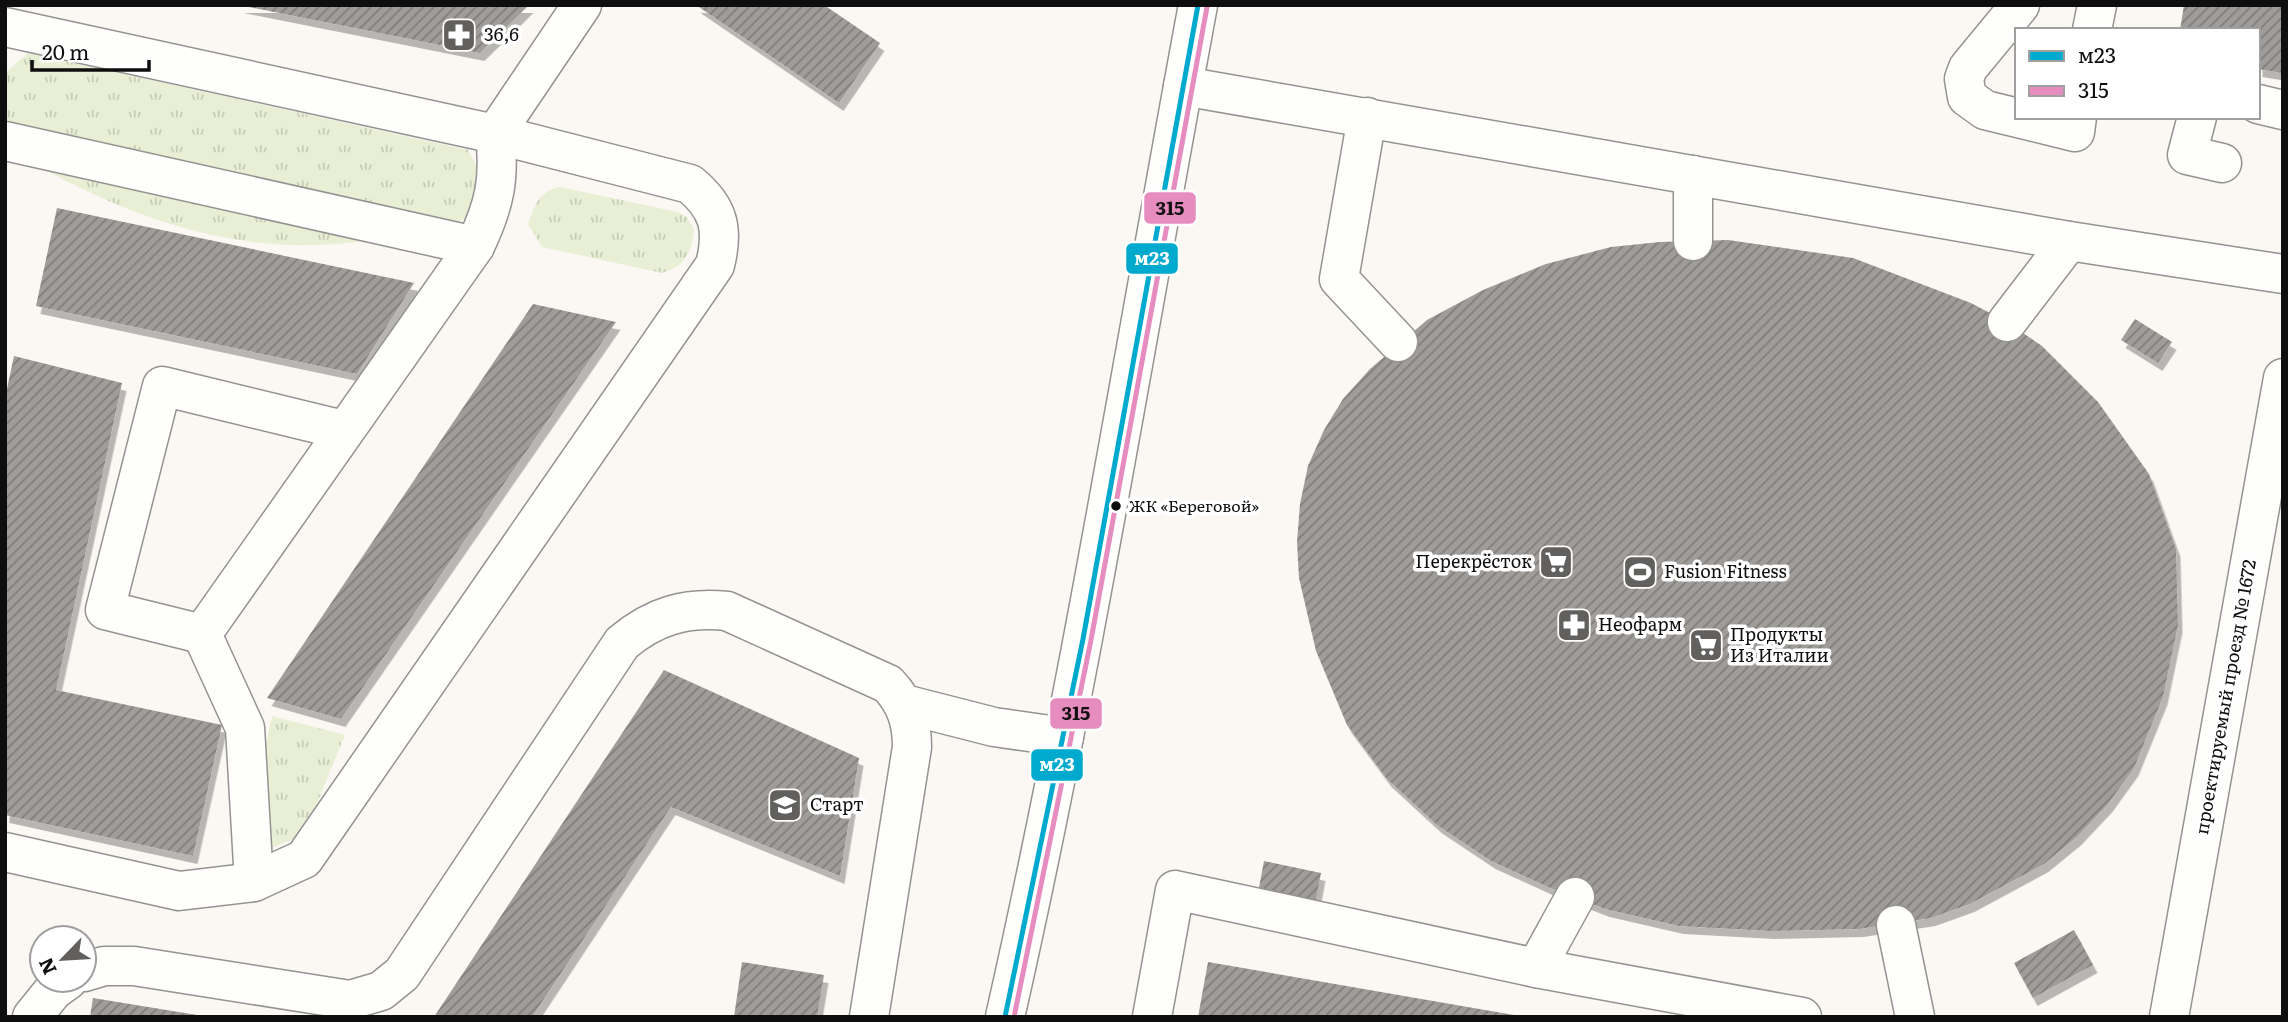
<svg xmlns="http://www.w3.org/2000/svg" width="2288" height="1022" viewBox="0 0 2288 1022" font-family="Literata,serif">
<defs>
<pattern id="grass-tufts" width="24" height="20" patternUnits="userSpaceOnUse" patternTransform="scale(1.75)"><rect width="24" height="20" fill="#e9efd5"/><path d="M3 7l-1-3M5 7V3M7 7l1-3M15 17l-1-3M17 17v-4M19 17l1-3" fill="none" stroke="#c7ccb6"/></pattern>
<pattern id="building-hatch" width="6" height="6" patternUnits="userSpaceOnUse" patternTransform="scale(1.75)"><rect width="6" height="6" fill="#9f9c99"/><path d="M-1 1l2-2M0 6l6-6M5 7l2-2" fill="none" stroke="#807e7b"/></pattern>
<filter id="shadow"><feDropShadow dx="4.5" dy="8" stdDeviation="0" flood-color="#0004"/></filter>
</defs>
<rect width="100%" height="100%" fill="#fbf8f4"/>
<g fill="url(#grass-tufts)">
<polygon points="28,53 468,150 480,172 469,216 451,226 15,130 5,116 5,73"/>
<path d="M 28,160 L 384,239 C 361,241 338,245 314,245 C 213,248 114,210 28,160 Z"/>
<path d="M 560,187 L 678,212 L 687,217 L 694,229 C 692,253 684,267 662,273 L 542,247 L 528,224 C 535,205 538,192 560,187 Z"/>
<polygon points="272,716 345,735 304,835 271,848 257,786"/>
</g>
<g fill="url(#building-hatch)" filter="url(#shadow)">
<polygon points="239,5 529,5 480,53"/>
<polygon points="696,5 824,5 880,43 839,103"/>
<polygon points="2184,5 2283,5 2282,73 2258,69 2258,30 2180,30"/>
<polygon points="57,208 414,283 357,374 36,306"/>
<polygon points="1728,240 1853,258 1971,303 2007,322 2042,346 2098,402 2149,474 2176,549 2178,625 2163,697 2134,768 2108,804 2077,837 2044,864 1970,904 1931,918 1859,929 1770,931 1679,926 1605,909 1548,887 1491,861 1437,825 1387,779 1347,725 1316,651 1299,578 1297,542 1300,504 1308,466 1324,430 1343,399 1370,369 1427,320 1483,290 1546,264 1611,247 1660,242"/>
<polygon points="533,304 616,322 341,719 267,698"/>
<polygon points="2135,319 2172,342 2158,363 2121,340"/>
<polygon points="14,356 122,383 56,690 222,725 193,856 5,815 5,398"/>
<polygon points="664,670 859,758 840,876 671,807 532,1017 434,1017"/>
<polygon points="1264,861 1321,873 1315,905 1258,893"/>
<polygon points="2074,930 2093,965 2033,998 2014,963"/>
<polygon points="742,962 824,975 817,1017 734,1017"/>
<polygon points="1208,962 1514,1015 1514,1017 1198,1017"/>
<polygon points="93,998 197,1015 197,1017 90,1017"/>
</g>
<g fill="none" stroke-linecap="round" stroke-linejoin="round">
<g stroke="#959392" stroke-width="41">
<g id="minor">
<polyline points="2020,5 1968,68 1964,79 1967,97 1985,110 2075,132 2077,117"/>
<polyline points="5,27 495,134 582,5"/>
<polyline points="2092,30 2097,5"/>
<polyline points="1183,86 2069,241 2283,274"/>
<polyline points="2258,104 2283,110"/>
<polyline points="1367,117 1339,279 1398,342"/>
<polyline points="2197,117 2187,155 2222,163"/>
<polyline points="5,141 475,246"/>
<polyline points="1693,175 1693,241"/>
<polyline points="2007,322 2069,241"/>
<polyline points="202,634 245,728 254,882"/>
<polyline points="904,704 994,727 1064,737"/>
<path d="M 5,852 L 179,891 L 254,882 L 304,859 L 715,265 C 724,229 719,208 690,184 L 495,134 C 500,179 495,204 475,246 L 202,634 L 105,610 L 162,386 L 343,430"/>
<polyline points="1896,925 1915,1017"/>
<polyline points="1536,968 1575,897"/>
<path d="M 84,972 L 104,966 L 134,966 L 350,1000 L 381,991 L 402,974 L 622,643 C 654,616 685,607 727,611 L 888,684 C 906,703 912,722 912,747 L 869,1017"/>
<polyline points="32,1017 53,991 68,980"/>
<path d="M 1005,1017 C 1081,682 1135,343 1198,5"/>
<polyline points="1152,1017 1175,890 1536,968 1802,1017"/>
<polyline points="2169,1017 2283,378"/>
</g>
</g>
<use href="#minor" stroke="#fefefd" stroke-width="38"/>
<g stroke="#fff" stroke-width="10">
<polyline id="bus-1" points="1005,1017 1083,639 1198,5"/>
</g>
<g stroke="#fff" stroke-width="10">
<polyline id="bus-2" points="1014,1017 1091,640 1207,7"/>
</g>
<use href="#bus-1" stroke="#00a9ce" stroke-width="5"/>
<use href="#bus-2" stroke="#e78cbe" stroke-width="5"/>
</g>
<defs>
<g id="pharmacy-square" transform="scale(1.75)"><rect x="-9" y="-9" width="18" height="18" rx="4" fill="#61605e" stroke="#fff"/><path d="M-2-6h4v4h4v4h-4v4h-4v-4h-4v-4h4Z" fill="#fff"/></g>
<g id="supermarket-square" transform="scale(1.75)"><rect x="-9" y="-9" width="18" height="18" rx="4" fill="#61605e" stroke="#fff"/><path d="M-6-5.5h2.5l.6 2H6L4.5 2H-2.5L-4.4-4H-6ZM-1.5 3.2a1.3 1.3 0 1 0 .1 0ZM3 3.2a1.3 1.3 0 1 0 .1 0Z" fill="#fff"/></g>
<g id="stadium-square" transform="scale(1.75)"><rect x="-9" y="-9" width="18" height="18" rx="4" fill="#61605e" stroke="#fff"/><path d="M0-5a6.5 5 0 1 0 0 10a6.5 5 0 1 0 0-10ZM-3.5-1.8h7v3.6h-7Z" fill="#fff"/></g>
<g id="school-square" transform="scale(1.75)"><rect x="-9" y="-9" width="18" height="18" rx="4" fill="#61605e" stroke="#fff"/><path d="M0-5L7-2L0 1L-7-2ZM-4 1L0 2.5L4 1V4Q0 6-4 4Z" fill="#fff"/></g>
</defs>
<g fill-rule="evenodd">
<use href="#pharmacy-square" x="459" y="35"/>
<use href="#supermarket-square" x="1556" y="562"/>
<use href="#stadium-square" x="1640" y="572"/>
<use href="#pharmacy-square" x="1574" y="625"/>
<use href="#supermarket-square" x="1706" y="645"/>
<use href="#school-square" x="785" y="805"/>
</g>
<circle fill="#0e0e0e" stroke="#fff" stroke-width="2.5" cx="1116" cy="506" r="6"/>
<g text-anchor="middle" stroke-width="7" stroke-linejoin="round" paint-order="stroke">
<g font-size="16" fill="#0e0e0e" stroke="#fff" text-anchor="start">
<text x="1129" y="512">ЖК «Береговой»</text>
</g>
<g font-size="18" fill="#0e0e0e" stroke="#fff" text-anchor="start">
<text x="484" y="41">36,6</text>
<text x="1532" y="568" text-anchor="end">Перекрёсток</text>
<text x="1664" y="578">Fusion Fitness</text>
<text x="1598" y="631">Неофарм</text>
<text x="1730" y="641">Продукты<tspan x="1730" dy="21">Из Италии</tspan></text>
<text x="810" y="811">Старт</text>
</g>
<g font-size="18" fill="#0e0e0e" stroke="#fff">
<text transform="translate(2226 697) rotate(-80)" y="6">проектируемый проезд № 1672</text>
</g>
</g>
<g stroke="#fff" stroke-width="2.5">
<rect x="1143" y="191" width="54" height="34" rx="7" fill="#e78cbe"/>
<rect x="1125" y="242" width="54" height="33" rx="7" fill="#00a9ce"/>
<rect x="1049" y="697" width="54" height="33" rx="7" fill="#e78cbe"/>
<rect x="1030" y="748" width="54" height="34" rx="7" fill="#00a9ce"/>
</g>
<g font-size="19" text-anchor="middle" font-weight="bold" fill="#fff">
<text x="1152" y="265">м23</text>
<text x="1057" y="771">м23</text>
</g>
<g font-size="19" text-anchor="middle" font-weight="bold" fill="#111">
<text x="1170" y="215">315</text>
<text x="1076" y="720">315</text>
</g>
<rect width="2288" height="1022" fill="none" stroke="#0e0e0e" stroke-width="14"/>
<rect x="2015" y="28" width="245" height="91" fill="#ffffff" stroke="#9f9f9f" stroke-width="2"/>
<rect x="2029" y="51" width="35" height="10" fill="#00a9ce" stroke="#9f9f9f" stroke-width="2"/>
<text x="2078" y="63" font-size="21" fill="#0e0e0e">м23</text>
<rect x="2029" y="86" width="35" height="10" fill="#e78cbe" stroke="#9f9f9f" stroke-width="2"/>
<text x="2078" y="98" font-size="21" fill="#0e0e0e">315</text>
<g transform="translate(63 959) rotate(245)"><circle r="33" fill="#ffffff" stroke="#9f9f9f" stroke-width="2"/>
<path d="M0-5L12 26L0 18L-12 26Z" fill="#61605e"/>
<text y="-10" font-size="19" font-weight="bold" text-anchor="middle" fill="#0e0e0e">N</text>
</g>
<path d="M32 60v10h117v-10" fill="none" stroke="#0e0e0e" stroke-width="3.5"/>
<text x="42" y="60" font-size="21" fill="#0e0e0e" stroke="#ffffff" stroke-width="5" paint-order="stroke">20 m</text>
</svg>
